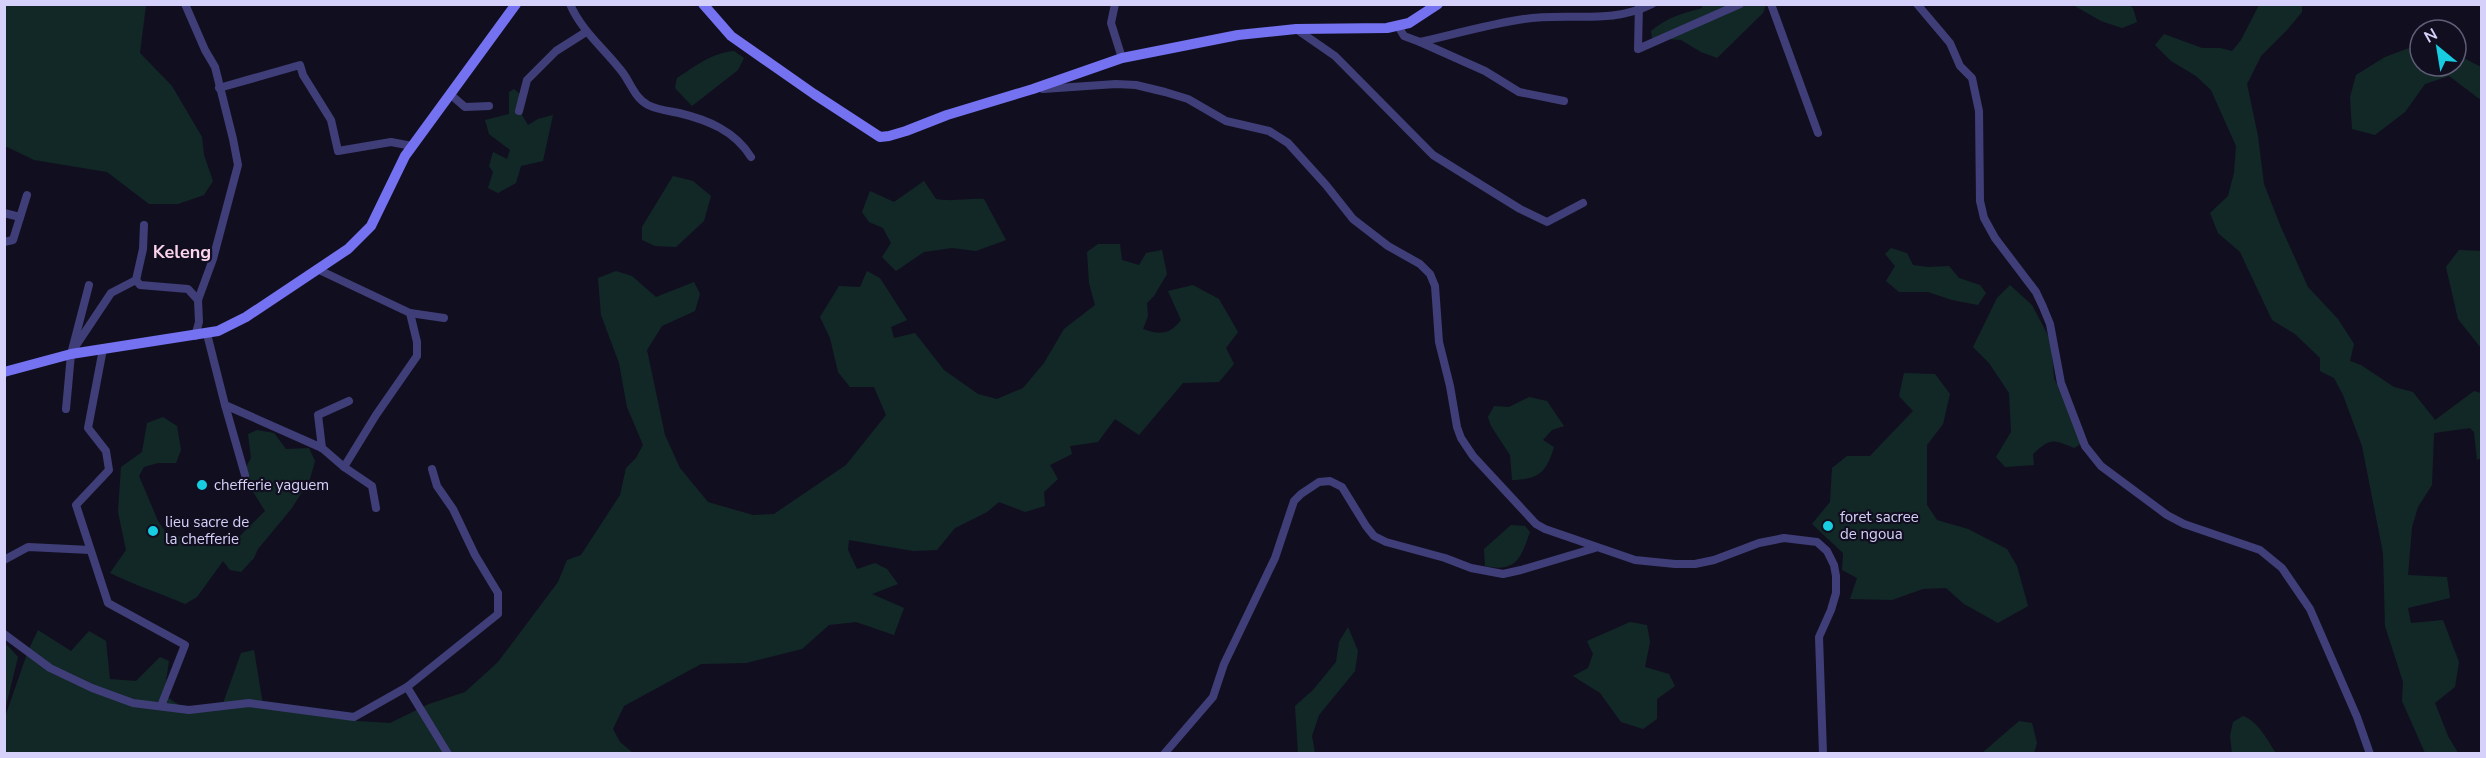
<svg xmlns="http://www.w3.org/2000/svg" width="2486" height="758" viewBox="0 0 2486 758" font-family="'Nunito Sans',sans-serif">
<rect width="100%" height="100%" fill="#110f1f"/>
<g fill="#122827">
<polygon points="4,5 146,5 140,53 172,86 202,137 204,155 213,181 204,195 178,204 149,204 107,172 34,160 5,146"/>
<path d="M 1702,5 L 1766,5 L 1763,13 L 1717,58 L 1701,52 L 1681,40 L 1652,38 L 1651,31 C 1666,18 1683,13 1702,8 Z"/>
<polygon points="2073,5 2129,5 2133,8 2137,22 2122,28 2101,21"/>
<polygon points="2259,5 2302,5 2302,12 2287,30 2261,56 2247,84 2258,136 2264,184 2280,225 2308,287 2338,319 2354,344 2350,361 2361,365 2394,387 2413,392 2435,420 2474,391 2481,393 2481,458 2477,460 2474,432 2470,428 2434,433 2432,485 2418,507 2412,527 2408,575 2447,577 2450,598 2408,608 2411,623 2443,620 2459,662 2455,687 2435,703 2448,736 2458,753 2425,753 2402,701 2403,682 2385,626 2383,553 2362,446 2343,395 2334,378 2320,371 2320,358 2295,334 2272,320 2240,252 2218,233 2210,213 2228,196 2234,173 2236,146 2211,90 2196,76 2171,61 2155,45 2164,34 2202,48 2220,48 2232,51 2241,40"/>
<polygon points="2417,45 2420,45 2420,66 2456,66 2456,54 2481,67 2481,100 2449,76 2425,84 2405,112 2375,135 2352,129 2350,97 2356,75 2385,57"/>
<path d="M 734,51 L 744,58 L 738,70 L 692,106 L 675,88 L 677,78 C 696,66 711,53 734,51 Z"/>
<polygon points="514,89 526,99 522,115 528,125 538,119 553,115 543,161 521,166 516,183 498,193 488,188 493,172 489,166 493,152 507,159 510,150 489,134 485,120 509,114 509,92"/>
<polygon points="673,176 693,181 711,196 704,221 676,247 655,246 642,240 642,227"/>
<path d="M 924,181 L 936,199 C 952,202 967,198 984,199 L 1006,240 L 976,251 L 952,248 L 924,252 L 896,271 L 882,257 L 891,243 L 883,228 L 869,222 L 862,212 L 870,191 L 894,202 Z"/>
<path d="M 1098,244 L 1120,244 L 1122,260 L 1139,265 L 1146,253 L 1162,250 L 1167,274 L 1154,296 L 1147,303 L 1148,316 L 1143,329 C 1159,335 1170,335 1181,320 L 1168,291 L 1193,285 L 1219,299 L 1238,332 L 1226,348 L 1234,364 L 1219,382 L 1183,383 L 1139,435 L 1115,419 L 1098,442 L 1070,446 L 1072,454 L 1050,465 L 1058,479 L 1044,492 L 1045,506 L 1025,512 L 999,502 L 987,512 L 955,528 L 937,550 L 913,551 L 849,540 L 848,550 L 857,569 L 875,563 L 887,569 L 898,584 L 872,594 L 904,608 L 894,635 L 856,622 L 829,625 L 802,649 L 746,663 L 701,664 L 624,706 L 613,729 L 620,742 L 633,753 L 5,754 L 5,717 L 28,651 L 38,630 L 71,651 L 89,631 L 106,641 L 110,679 L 136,681 L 160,657 L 169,661 L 164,695 L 182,707 L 221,709 L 241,653 L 254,650 L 263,705 L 358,721 L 390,723 L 429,704 L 465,692 L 498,662 L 558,582 L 567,560 L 581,555 L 620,495 L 626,468 L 636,458 L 643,445 L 627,407 L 619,363 L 601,315 L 598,278 L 616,271 L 632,276 L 656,297 L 694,282 L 700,294 L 695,311 L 662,326 L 647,350 L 665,435 L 680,468 L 708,502 L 753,515 L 774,514 L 846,465 L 886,415 L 874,387 L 850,387 L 838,372 L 830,338 L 820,317 L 839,286 L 860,287 L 867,271 L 880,278 L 907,320 L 891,327 L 894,338 L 915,333 L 944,370 L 978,394 L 997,399 L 1023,388 L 1044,363 L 1064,329 L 1095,305 L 1089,283 L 1087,252 Z"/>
<polygon points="1891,248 1907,253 1913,265 1928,267 1949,266 1959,278 1980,285 1986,293 1978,305 1952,300 1928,292 1899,292 1886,281 1895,266 1885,254"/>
<polygon points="2459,250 2481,251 2481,348 2458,319 2446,267"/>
<path d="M 2010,285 L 2032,305 L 2051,341 L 2054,378 L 2084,442 L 2074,448 C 2053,439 2050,438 2033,454 L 2034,465 L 2005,467 L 1996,457 L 2011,432 L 2009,393 L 1989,363 L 1973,347 L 1997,298 Z"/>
<polygon points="1904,373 1935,374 1950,394 1943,424 1927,445 1927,505 1937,520 1968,529 2007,549 2017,566 2028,606 1998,623 1964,604 1946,588 1923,589 1892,600 1850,599 1857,578 1842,570 1843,553 1812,524 1830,502 1832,468 1847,456 1870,456 1913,411 1899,396"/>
<path d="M 1529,397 L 1547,401 L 1564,426 L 1552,430 L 1543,440 L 1554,447 C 1546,473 1539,479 1512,480 L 1510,455 L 1491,426 L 1488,417 L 1494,406 L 1509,407 Z"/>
<path d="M 163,417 L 177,426 L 181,450 L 176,463 L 158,463 L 144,467 L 139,476 L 158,521 L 169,537 L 198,535 L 215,546 L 230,546 L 265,511 L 247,482 L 246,467 L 251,458 L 248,434 L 257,430 L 274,433 L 286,449 L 309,448 L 315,461 L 310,479 L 292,508 L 258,549 L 254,558 L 241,572 L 230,570 L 223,561 L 197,597 L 185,604 C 160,593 134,585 110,573 L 126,550 L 118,512 L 121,467 L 142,452 L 147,423 Z"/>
<path d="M 1511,525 L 1525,526 L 1530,532 C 1521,557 1517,573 1485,566 L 1484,549 Z"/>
<polygon points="1630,622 1647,625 1650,642 1645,667 1669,674 1675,686 1657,699 1657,719 1643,729 1621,722 1600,693 1573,676 1588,668 1593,654 1587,641"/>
<polygon points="1348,627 1358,651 1355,671 1319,715 1312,736 1315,753 1298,753 1295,706 1313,690 1336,662 1339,642"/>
<polygon points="5,643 18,657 5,710"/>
<path d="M 2243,716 C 2259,722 2267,740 2276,753 L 2232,753 L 2230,736 L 2233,722 Z"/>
<polygon points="2019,721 2032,723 2037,743 2034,753 1982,753"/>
</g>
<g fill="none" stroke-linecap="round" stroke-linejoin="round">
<g stroke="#403e79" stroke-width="8">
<polyline points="185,4 205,50 215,67 233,139 238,165 213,259 198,300 199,322 195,336"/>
<path d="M 570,4 C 582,32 605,49 623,73 C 631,84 635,98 648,105 C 658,110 669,111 679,113 C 708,120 735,131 751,157"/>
<polyline points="1115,4 1111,23 1122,58"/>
<polyline points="1639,4 1638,49 1740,4"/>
<polyline points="1771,4 1818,133"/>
<polyline points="1917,4 1950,43 1960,66 1972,78 1979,111 1980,201 1984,218 1995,238 2036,292 2043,307 2050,324 2061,383 2085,446 2101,466 2167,515 2184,524 2260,550 2282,568 2310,609 2357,717 2370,754"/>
<path d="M 1398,26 L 1404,36 L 1420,42 C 1455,34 1490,24 1524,19 C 1568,12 1611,25 1652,4"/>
<polyline points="1296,29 1335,56 1433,155 1520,209 1547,222 1583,203"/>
<polyline points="1420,42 1485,71 1519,92 1564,101"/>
<polyline points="219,88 300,65 303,75 331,120 338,151 391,142 412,146"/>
<polyline points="1043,89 1116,84 1136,85 1165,92 1188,99 1226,121 1269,131 1288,143 1326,185 1353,219 1388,246 1420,264 1430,274 1435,286 1439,342 1450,386 1457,427 1461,438 1473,456 1536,524 1545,529 1635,560 1675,564 1695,564 1714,560 1759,543 1784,538 1817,542 1827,551 1834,565 1836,576 1836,593 1831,610 1819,637 1823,754"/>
<polyline points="451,95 465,107 489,106"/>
<polyline points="519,111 527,80 556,51 586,32"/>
<polyline points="4,213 20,217"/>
<polyline points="144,225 143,249 136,280 140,285 188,289 198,300"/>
<polyline points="4,242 13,240 27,195"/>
<polyline points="317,269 410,313 444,318"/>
<polyline points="207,334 225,405 322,448 344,467"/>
<polyline points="75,347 111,293 136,280"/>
<polyline points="103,349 88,428 106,451 109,470 76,505 108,603 185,645 161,706"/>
<polyline points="225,405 245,475"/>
<polyline points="66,409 71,354 89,285"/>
<polyline points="322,448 318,415 349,401"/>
<polyline points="376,508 372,486 344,467 376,415 417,356 417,342 410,313"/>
<polyline points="4,560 28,547 90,550"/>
<polyline points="4,634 50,668 92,688 133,703 189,710 249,703 354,717 407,687 448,754"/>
<polyline points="407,687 498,614 498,593 475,555 453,509 437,486 432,469"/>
<polyline points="1164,754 1213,697 1224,664 1275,558 1294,501 1301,494 1319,482 1330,481 1342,487 1366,526 1374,536 1386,542 1445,558 1471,568 1503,574 1521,570 1595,548"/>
</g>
<g stroke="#7472f1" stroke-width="10">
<polyline points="703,4 731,36 814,94 880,137 889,136 906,131 947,115 1033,89 1122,58 1238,35 1296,29 1387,28 1409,23 1438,4"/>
<polyline points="4,372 71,354 218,331 246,317 348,249 371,226 405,156 516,4"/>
</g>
</g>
<g fill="#17cde1" stroke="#110f1f" stroke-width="2">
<circle cx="202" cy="485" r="6"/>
<circle cx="1828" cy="526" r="6"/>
<circle cx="153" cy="531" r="6"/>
</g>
<g text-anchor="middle" stroke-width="4.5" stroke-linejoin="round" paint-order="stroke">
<g font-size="15" fill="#d6d1fa" stroke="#110f1f" text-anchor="start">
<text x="214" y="490">chefferie yaguem</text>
<text x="1840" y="522">foret sacree<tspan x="1840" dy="17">de ngoua</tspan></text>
<text x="165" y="527">lieu sacre de<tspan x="165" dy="17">la chefferie</tspan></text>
</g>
<g font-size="18" font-weight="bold" fill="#fbd3ec" stroke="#110f1f">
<text x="182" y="258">Keleng</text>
</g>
</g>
<rect width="2486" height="758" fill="none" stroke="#d6d1fa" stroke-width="12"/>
<g transform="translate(2438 48) rotate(330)"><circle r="28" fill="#110f1f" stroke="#605d77" stroke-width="1.5"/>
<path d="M0-4.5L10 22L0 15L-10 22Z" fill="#17cde1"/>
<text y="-9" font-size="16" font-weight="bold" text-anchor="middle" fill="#d6d1fa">N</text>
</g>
</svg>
